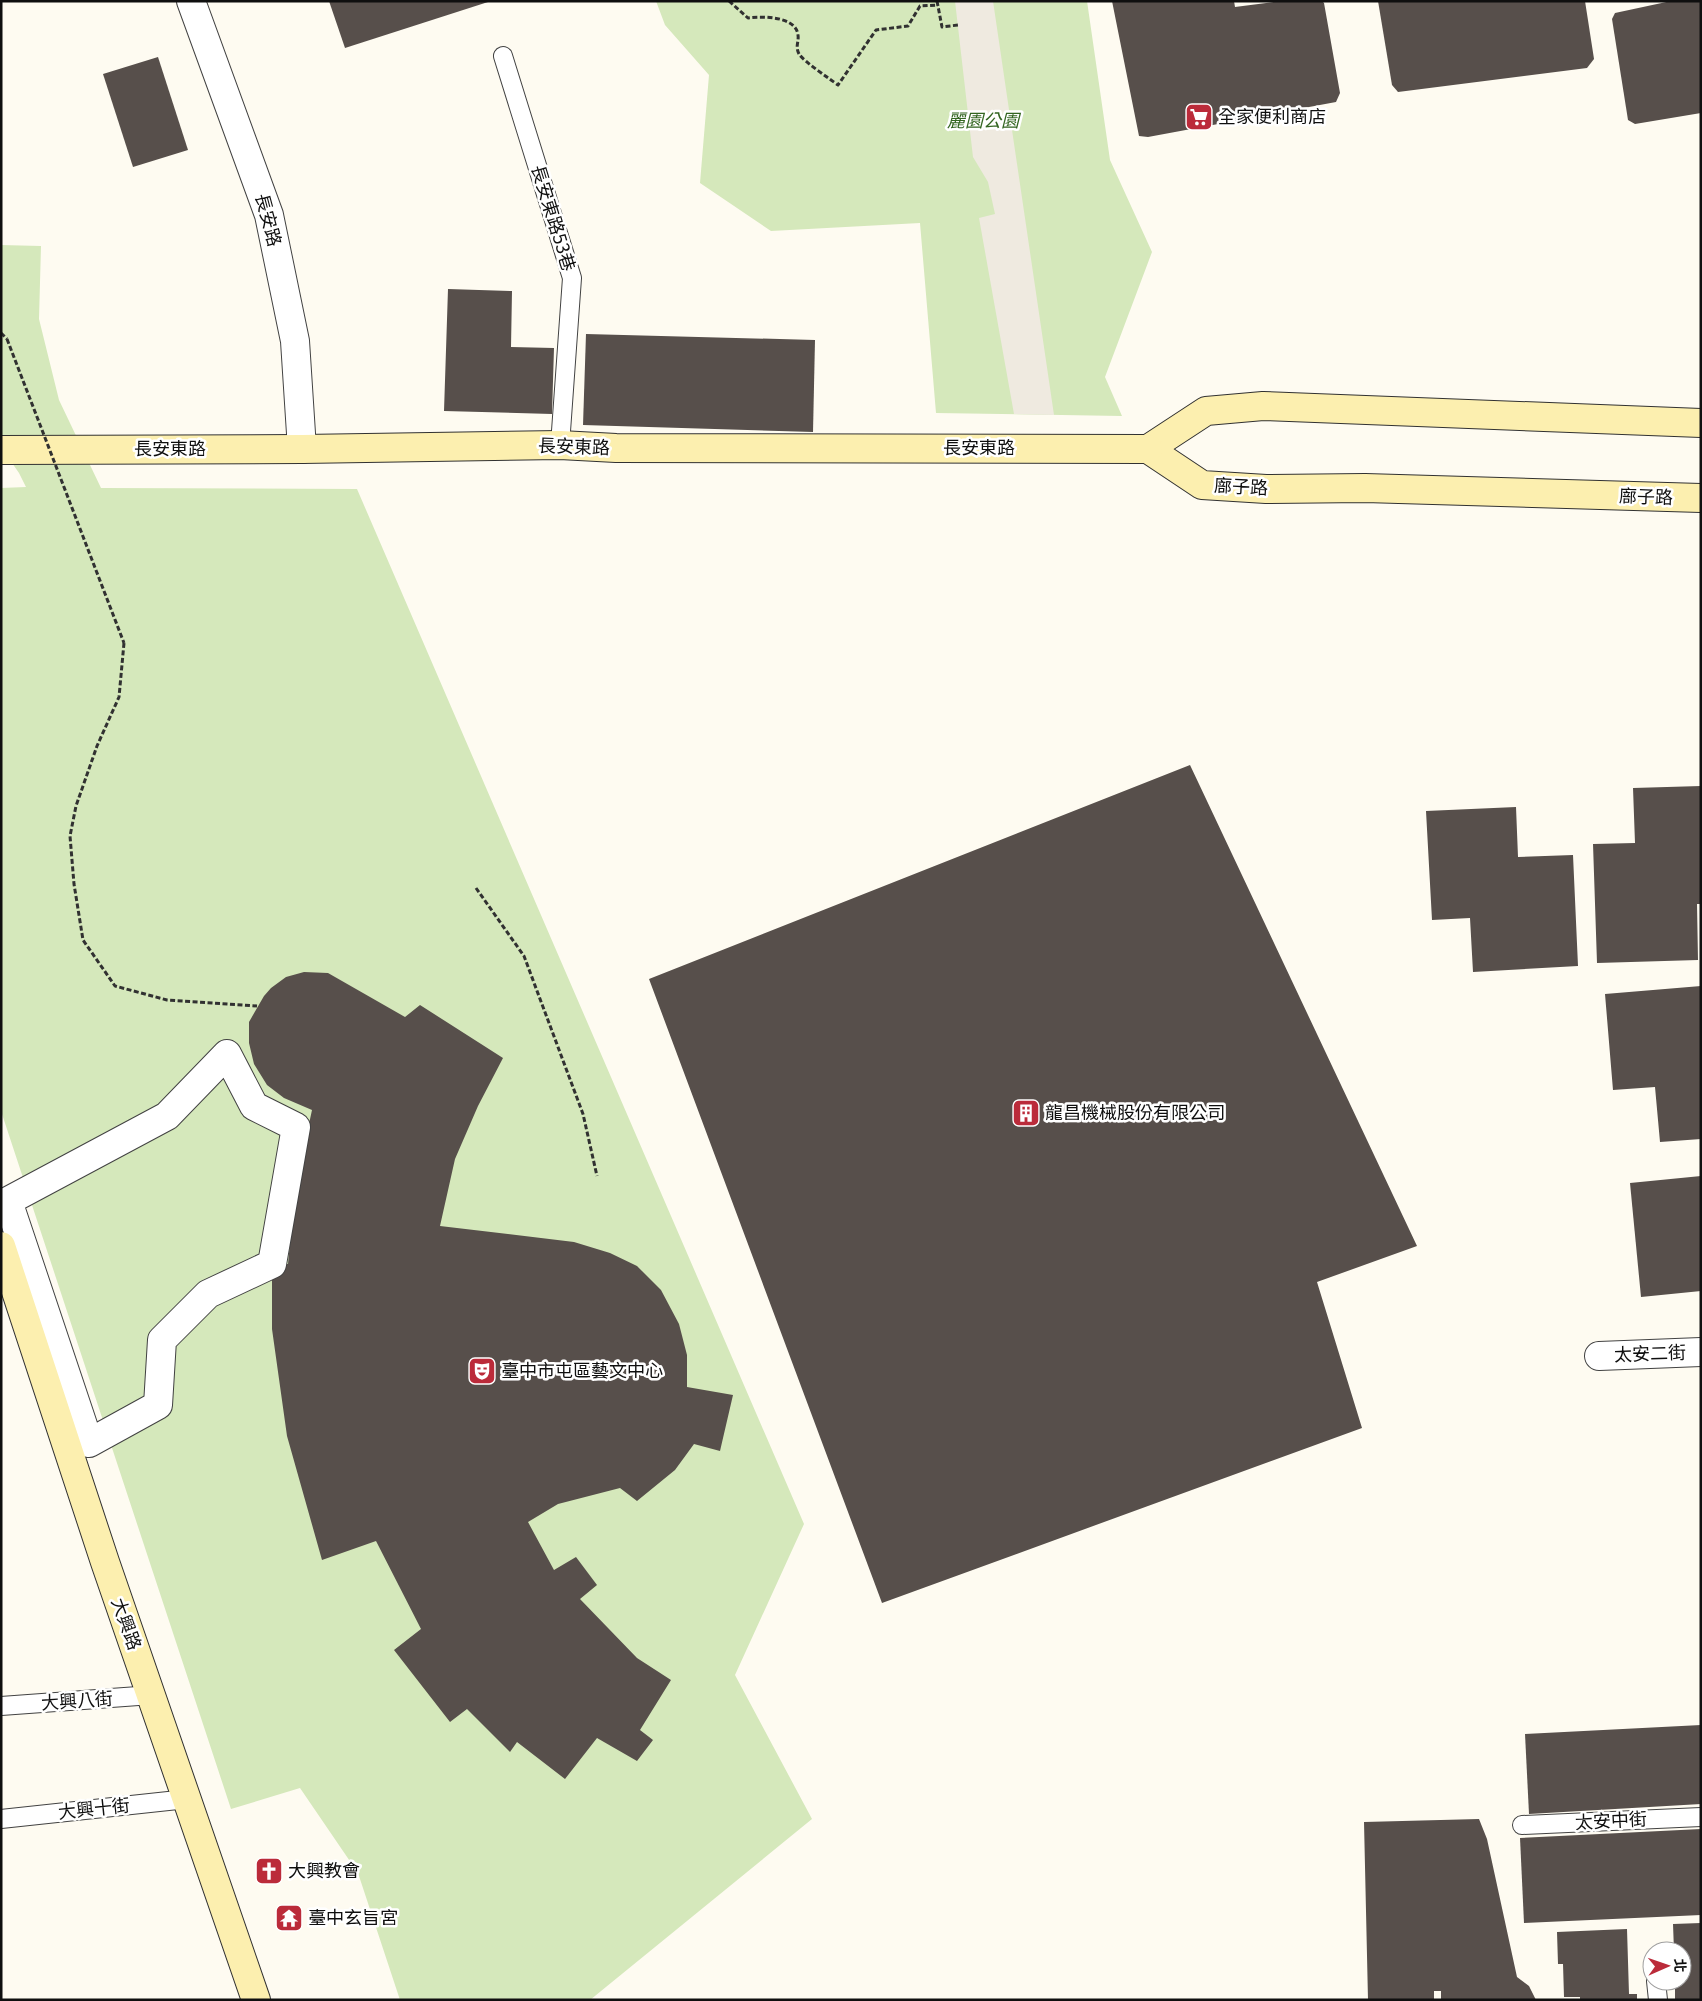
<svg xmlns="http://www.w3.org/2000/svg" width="1702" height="2001" viewBox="0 0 1702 2001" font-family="Georgia,'Noto Sans TC',serif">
<rect width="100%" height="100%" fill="#fefbf1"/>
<g fill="#d5e8bb">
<polygon points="656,1 1087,1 1110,160 1152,252 1105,377 1122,416 936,413 920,223 771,231 700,183 709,75 665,25"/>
<polygon points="1,245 41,246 39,319 59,400 101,488 357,489 804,1524 735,1675 812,1819 590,2000 400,2000 358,1873 300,1788 231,1809 1,1111 1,488 26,487 19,473 1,447"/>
</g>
<polygon fill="#efeae0" points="955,1 993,1 1054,415 1014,414 979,218 995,214 988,182 973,157"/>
<g fill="#574f4b">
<polygon points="329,1 488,1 488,2 345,48"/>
<polygon points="1112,1 1234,1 1235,7 1281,1 1322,1 1324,3 1340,93 1336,102 1148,137 1139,136"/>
<polygon points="1378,1 1585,1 1594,59 1587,68 1398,92 1392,85"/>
<polygon points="1671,1 1701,1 1701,113 1635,124 1628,120 1612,19 1615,13"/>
<polygon points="158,57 188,150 133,167 103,74"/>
<polygon points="448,289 512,291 511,347 554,348 552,414 444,411"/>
<polygon points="586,334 815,340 813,432 583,425"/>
<polygon points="1190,765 1417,1246 1317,1282 1362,1428 882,1603 649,979"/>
<polygon points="1701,786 1701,904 1697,904 1698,960 1597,963 1593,844 1635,843 1633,788"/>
<polygon points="1516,807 1518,857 1573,855 1578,966 1473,972 1470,918 1432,920 1426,811"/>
<polygon points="304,972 328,973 405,1017 420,1005 503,1058 478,1106 455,1159 440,1226 574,1242 610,1253 637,1266 661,1290 679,1324 687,1355 687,1387 733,1395 720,1451 694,1444 675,1470 637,1501 620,1488 558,1504 528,1522 554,1570 576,1557 597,1585 580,1599 637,1658 671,1680 640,1730 653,1740 637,1761 597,1738 565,1779 517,1742 510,1752 467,1709 450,1722 394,1650 421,1629 376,1541 322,1560 287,1436 272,1329 272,1264 288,1264 295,1189 312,1110 284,1098 267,1085 254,1064 249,1043 249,1022 264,996 271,988 286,977"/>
<polygon points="1701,986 1701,1139 1660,1142 1655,1087 1613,1090 1605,994"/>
<polygon points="1701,1176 1701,1291 1641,1297 1630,1183"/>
<polygon points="1701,1725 1701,1804 1529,1814 1525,1734"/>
<polygon points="1479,1819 1487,1839 1517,1977 1529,1986 1536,2000 1441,2000 1441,1991 1434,1991 1434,2000 1368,2000 1364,1822"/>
<polygon points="1701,1829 1701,1915 1524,1923 1520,1838"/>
<polygon points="1701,1923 1701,2000 1675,2000 1675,1981 1682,1981 1682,1951 1674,1951 1673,1924"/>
<polygon points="1627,1929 1629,1994 1637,1994 1637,2000 1580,2000 1580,1997 1564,1997 1563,1964 1558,1964 1557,1932"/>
</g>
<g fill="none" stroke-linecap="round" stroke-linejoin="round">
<g stroke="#424242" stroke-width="20">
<g id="lane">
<polyline points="503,56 572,278 560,445"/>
<polyline points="1,1706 152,1695"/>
<polyline points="1,1819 187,1799"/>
<polyline points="1522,1825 1701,1817"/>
<polyline points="1656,1981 1658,2000"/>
</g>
</g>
<g stroke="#424242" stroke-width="30">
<g id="street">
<polyline points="191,1 269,215 295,341 302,449"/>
<polygon points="227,1054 254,1106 296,1127 272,1264 208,1294 162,1340 158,1405 89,1443 8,1201 167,1116"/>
<polyline points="1599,1356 1701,1352"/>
</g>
</g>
<g stroke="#313131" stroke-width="30">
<g id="secondary">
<polyline points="1148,449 1206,411 1263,406 1701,423"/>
<polyline points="1148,449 1202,485 1266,489 1365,488 1701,498"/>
<polyline points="1,450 302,449 560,445 616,448 1148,449"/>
<polyline points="1,1246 105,1562 256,2000"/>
</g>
</g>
<g stroke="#313131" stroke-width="3" stroke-dasharray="5 2.5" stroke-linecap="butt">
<path d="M 729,1 L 748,18 C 762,16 796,16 798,35 C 799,42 795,46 799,54 C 803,61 830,79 838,85 L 876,30 L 908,26 L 920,6 L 938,5"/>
<polyline points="937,1 942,27 958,25"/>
<polyline points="1,333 7,339"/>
<polyline points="124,643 119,697 97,746 76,806 70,836 74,884 83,940 115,986 167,1000 257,1006"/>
<polyline points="476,888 524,956 583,1114 597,1176"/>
</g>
<use href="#lane" stroke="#fff" stroke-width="18"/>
<use href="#street" stroke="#fff" stroke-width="28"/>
<use href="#secondary" stroke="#fcefaf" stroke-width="28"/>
<polyline stroke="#313131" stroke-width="3" stroke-dasharray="5 2.5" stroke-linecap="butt" points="7,339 124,643"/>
</g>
<defs>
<g id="supermarket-square" transform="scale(1.4375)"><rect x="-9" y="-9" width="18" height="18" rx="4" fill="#bb2b3a" stroke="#fff"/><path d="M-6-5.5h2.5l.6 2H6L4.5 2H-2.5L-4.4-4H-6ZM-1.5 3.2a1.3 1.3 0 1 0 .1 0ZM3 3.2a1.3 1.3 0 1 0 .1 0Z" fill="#fff"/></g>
<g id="building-square" transform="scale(1.4375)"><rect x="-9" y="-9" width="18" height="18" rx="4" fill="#bb2b3a" stroke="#fff"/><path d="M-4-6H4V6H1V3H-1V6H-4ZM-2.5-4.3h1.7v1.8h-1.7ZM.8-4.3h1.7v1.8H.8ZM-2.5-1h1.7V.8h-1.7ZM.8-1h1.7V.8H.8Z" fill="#fff"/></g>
<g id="theatre-square" transform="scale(1.4375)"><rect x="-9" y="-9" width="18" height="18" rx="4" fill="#bb2b3a" stroke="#fff"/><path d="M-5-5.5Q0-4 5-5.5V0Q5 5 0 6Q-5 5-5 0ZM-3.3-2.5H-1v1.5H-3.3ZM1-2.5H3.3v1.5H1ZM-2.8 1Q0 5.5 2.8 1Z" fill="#fff"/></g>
<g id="church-square" transform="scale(1.4375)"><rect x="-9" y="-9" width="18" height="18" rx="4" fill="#bb2b3a" stroke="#fff"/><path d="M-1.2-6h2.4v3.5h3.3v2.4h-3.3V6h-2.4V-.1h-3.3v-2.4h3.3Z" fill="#fff"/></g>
<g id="temple-square" transform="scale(1.4375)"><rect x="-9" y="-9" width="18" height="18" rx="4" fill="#bb2b3a" stroke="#fff"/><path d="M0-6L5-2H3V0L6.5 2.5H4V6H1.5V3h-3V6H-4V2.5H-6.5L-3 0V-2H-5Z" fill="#fff"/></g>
</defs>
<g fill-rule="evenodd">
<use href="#supermarket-square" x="1199" y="117"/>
<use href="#building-square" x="1026" y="1113"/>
<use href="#theatre-square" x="482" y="1371"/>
<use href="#church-square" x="269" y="1871"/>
<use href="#temple-square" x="289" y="1918"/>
</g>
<g text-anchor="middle" stroke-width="5" stroke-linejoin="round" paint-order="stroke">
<g font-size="18" fill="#0f0f0f" stroke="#fff" text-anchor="start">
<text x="1218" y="123">全家便利商店</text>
<text x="1045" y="1119">龍昌機械股份有限公司</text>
<text x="501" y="1377">臺中市屯區藝文中心</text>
<text x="288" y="1877">大興教會</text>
<text x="308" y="1924">臺中玄旨宮</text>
</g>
<g font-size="18" font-style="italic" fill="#336521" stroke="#fff">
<text x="983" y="127">麗園公園</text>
</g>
<g font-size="18" fill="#0f0f0f" stroke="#fff">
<text transform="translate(553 218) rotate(73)" y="6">長安東路53巷</text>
<text transform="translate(268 220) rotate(75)" y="6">長安路</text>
<text transform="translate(574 447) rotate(2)" y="6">長安東路</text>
<text x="979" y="454">長安東路</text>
<text x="170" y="455">長安東路</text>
<text transform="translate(1241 487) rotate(3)" y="6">廍子路</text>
<text transform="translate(1646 497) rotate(2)" y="6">廍子路</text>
<text transform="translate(1650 1354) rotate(-2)" y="6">太安二街</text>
<text transform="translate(126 1624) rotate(70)" y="6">大興路</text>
<text transform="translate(77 1701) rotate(-4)" y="6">大興八街</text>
<text transform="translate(94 1809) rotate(-6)" y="6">大興十街</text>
<text transform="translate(1611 1821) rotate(-3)" y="6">太安中街</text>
</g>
</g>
<rect width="1702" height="2001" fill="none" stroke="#0f0f0f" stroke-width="5"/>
<g transform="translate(1667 1966) rotate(88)"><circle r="24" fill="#ffffff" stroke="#9f9f9f"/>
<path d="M0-4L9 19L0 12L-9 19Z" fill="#bb2b3a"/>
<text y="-8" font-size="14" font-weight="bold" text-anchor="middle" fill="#0f0f0f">北</text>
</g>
</svg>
